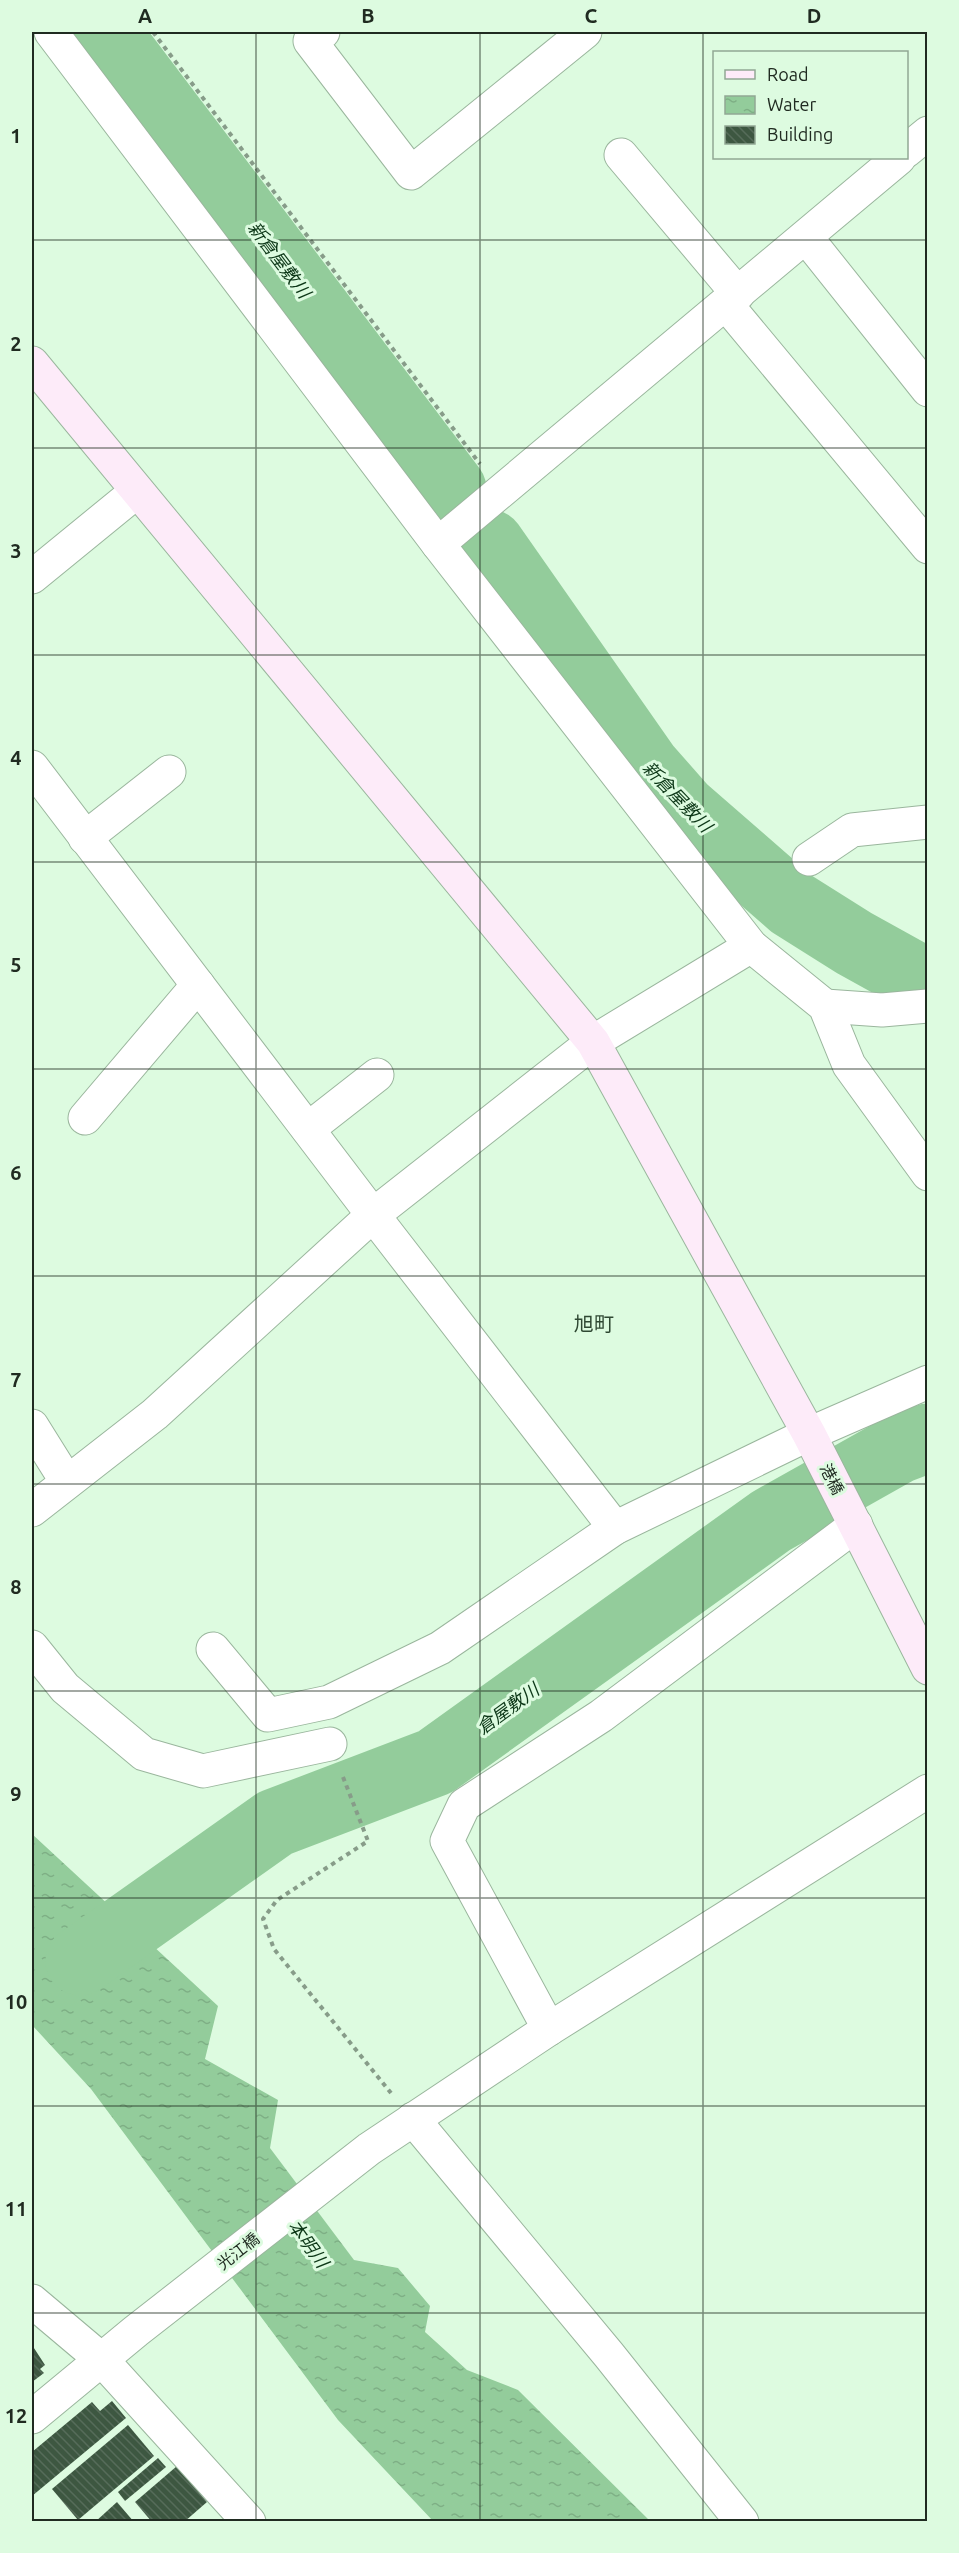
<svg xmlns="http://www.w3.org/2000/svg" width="959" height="2553" viewBox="0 0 959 2553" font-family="Ubuntu,'Noto Sans JP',sans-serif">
<defs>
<pattern id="water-ripples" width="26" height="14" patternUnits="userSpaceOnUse" patternTransform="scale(1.5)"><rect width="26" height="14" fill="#93cc9b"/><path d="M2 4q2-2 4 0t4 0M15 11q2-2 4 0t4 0" fill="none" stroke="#7eaf85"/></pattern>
<pattern id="building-back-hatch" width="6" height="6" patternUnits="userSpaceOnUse" patternTransform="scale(1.5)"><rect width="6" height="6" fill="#3d5741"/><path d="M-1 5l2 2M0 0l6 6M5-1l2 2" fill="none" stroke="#566c5a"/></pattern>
</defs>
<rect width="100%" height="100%" fill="#ddfbe0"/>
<polygon fill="url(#water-ripples)" points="32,1834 218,2006 205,2059 278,2100 270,2148 354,2260 398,2268 430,2306 425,2332 467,2370 518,2390 650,2521 433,2521 338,2420 91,2089 32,2025"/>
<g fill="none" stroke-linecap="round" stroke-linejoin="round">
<g stroke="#93cc9b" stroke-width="69">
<polyline points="106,32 452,489"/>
<polyline points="490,544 646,767 683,809 792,904 854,943 928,984"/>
<polyline points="80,1961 275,1823 435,1762 771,1521 899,1449 928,1438"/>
</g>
</g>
<g fill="url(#building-back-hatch)">
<polygon points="32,2345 45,2365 40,2369 44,2373 32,2382"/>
<polygon points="112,2401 126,2418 32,2496 32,2452 92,2402 100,2411"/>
<polygon points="128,2425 154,2456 78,2520 52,2489"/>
<polygon points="158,2458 166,2467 125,2501 118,2492"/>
<polygon points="177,2466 207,2502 184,2522 152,2522 135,2502"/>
<polygon points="117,2502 134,2522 95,2522"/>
</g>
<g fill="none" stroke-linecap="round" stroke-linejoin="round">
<g stroke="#9ab69d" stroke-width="35">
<g id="street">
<polyline points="51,32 438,544 751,946 825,1006 849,1065 928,1174"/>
<polyline points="323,32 310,41 411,173 585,32"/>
<polyline points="906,151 928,133"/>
<polyline points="621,155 738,294"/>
<polyline points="806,237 928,390"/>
<polyline points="726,304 928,547"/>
<polyline points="438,544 899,158"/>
<polyline points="32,577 136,492"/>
<polyline points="32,767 373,1215 615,1528"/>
<polyline points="85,838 169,772"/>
<polyline points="809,859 852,830 928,822"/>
<polyline points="825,1006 882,1010 928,1006"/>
<polyline points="85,1118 198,985"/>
<polyline points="308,1129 377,1075"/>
<polyline points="32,1426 67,1482"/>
<polyline points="32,1510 155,1414 373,1215 593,1042 751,946"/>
<polyline points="32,1647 65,1688 144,1754 203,1771 330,1744"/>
<polyline points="213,1649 268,1715 329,1702 440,1648 615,1528 809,1434 928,1382"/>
<polyline points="549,2029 447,1841 464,1805 601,1716 856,1525"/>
<polyline points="413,2119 609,2355 742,2522"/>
<polyline points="32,2301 102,2360 249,2522"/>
<polyline points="32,2417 136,2331 369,2149 549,2029 928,1791"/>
</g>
</g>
<g stroke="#9ab69d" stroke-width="35">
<polyline id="secondary" points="32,363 593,1042 809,1434 928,1668"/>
</g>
<g stroke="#879c89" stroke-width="4" stroke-dasharray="4.5 4.5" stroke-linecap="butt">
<polyline points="153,32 480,464"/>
<polyline points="343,1777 368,1841 277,1900 263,1919 274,1949 391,2093"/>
</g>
<use href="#street" stroke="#fff" stroke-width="33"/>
<use href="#secondary" stroke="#fdebf9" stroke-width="33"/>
</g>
<path fill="none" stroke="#202b21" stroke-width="1.5" stroke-opacity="0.55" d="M 256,32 L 256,2522M 480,32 L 480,2522M 703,32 L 703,2522M 32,240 L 928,240M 32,448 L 928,448M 32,655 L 928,655M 32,862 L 928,862M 32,1069 L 928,1069M 32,1276 L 928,1276M 32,1484 L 928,1484M 32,1691 L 928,1691M 32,1898 L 928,1898M 32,2106 L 928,2106M 32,2313 L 928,2313"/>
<g text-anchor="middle" stroke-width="6" stroke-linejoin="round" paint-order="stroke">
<g font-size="16" fill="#202b21" stroke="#ddfbe0">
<text transform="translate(832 1479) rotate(63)" y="6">港橋</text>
<text transform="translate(238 2251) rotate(-38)" y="6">光江橋</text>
</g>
<g font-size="18" font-style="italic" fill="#0c3717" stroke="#ddfbe0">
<text transform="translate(279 260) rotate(53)" y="6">新倉屋敷川</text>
<text transform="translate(677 797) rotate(46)" y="6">新倉屋敷川</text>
<text transform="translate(508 1709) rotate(-36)" y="6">倉屋敷川</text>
<text transform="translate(308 2244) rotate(54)" y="6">本明川</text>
</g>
<g font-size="20" fill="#2f4833" stroke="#ddfbe0">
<text x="594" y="1331">旭町</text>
</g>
</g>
<rect width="959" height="2553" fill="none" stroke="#ddfbe0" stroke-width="66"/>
<rect x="713" y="51" width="195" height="108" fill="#ddfbe0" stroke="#91a894" stroke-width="1.5"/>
<rect x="725" y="70" width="30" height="9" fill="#fdebf9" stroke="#91a894" stroke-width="1.5"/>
<text x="767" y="81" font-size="18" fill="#202b21">Road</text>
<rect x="725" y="96" width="30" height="18" fill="url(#water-ripples)" stroke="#91a894" stroke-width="1.5"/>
<text x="767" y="111" font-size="18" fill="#202b21">Water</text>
<rect x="725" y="126" width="30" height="18" fill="url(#building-back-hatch)" stroke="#91a894" stroke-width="1.5"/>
<text x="767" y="141" font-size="18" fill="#202b21">Building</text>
<rect x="33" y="33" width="893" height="2487" fill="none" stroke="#202b21" stroke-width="2"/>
<g font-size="20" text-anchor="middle" font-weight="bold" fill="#202b21">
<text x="145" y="23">A</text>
<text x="368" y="23">B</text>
<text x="591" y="23">C</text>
<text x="814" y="23">D</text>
<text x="16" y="143">1</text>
<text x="16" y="351">2</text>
<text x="16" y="558">3</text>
<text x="16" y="765">4</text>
<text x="16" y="972">5</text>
<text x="16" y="1180">6</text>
<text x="16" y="1387">7</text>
<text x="16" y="1594">8</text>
<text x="16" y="1801">9</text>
<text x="16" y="2009">10</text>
<text x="16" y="2216">11</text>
<text x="16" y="2423">12</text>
</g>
</svg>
